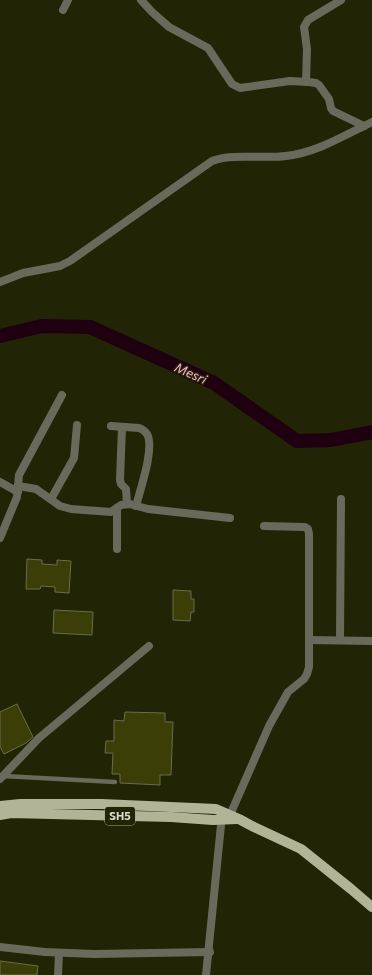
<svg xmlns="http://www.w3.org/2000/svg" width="372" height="975" viewBox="0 0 372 975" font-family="Commissioner,sans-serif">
<rect width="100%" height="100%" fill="#222406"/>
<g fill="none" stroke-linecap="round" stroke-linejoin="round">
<polyline stroke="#1f0010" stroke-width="14" points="0,336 42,326 90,327 214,383 297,441 331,440 372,432"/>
</g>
<g fill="#3b3e06" stroke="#6a6d4d">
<polygon points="27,559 42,560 42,564 57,565 57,560 71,561 69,593 55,592 55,587 41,586 40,589 26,589"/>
<polygon points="173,590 191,591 191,599 194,599 194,612 191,612 190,621 173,620"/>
<polygon points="54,610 93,612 92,635 53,633"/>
<polygon points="17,704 33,737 26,743 4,754 0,747 0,712"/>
<polygon points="125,712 165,713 165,722 173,722 171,775 160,775 160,785 120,783 120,774 112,774 113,753 105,753 106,741 114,741 114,720 124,721"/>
<polygon points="0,961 38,966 37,975 0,975"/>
</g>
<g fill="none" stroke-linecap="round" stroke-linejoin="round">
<polyline stroke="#696a5c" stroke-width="4.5" points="3,776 115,782"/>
<g stroke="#696a5c" stroke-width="8">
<polyline points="141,0 152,12 169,27 208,48 232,84 240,88 290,81 309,82 316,83 319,85 329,99 331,108 333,111 364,126"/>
<polyline points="63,10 68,0"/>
<polyline points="306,82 307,49 304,27 308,20 341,0"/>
<path d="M 0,282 L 23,273 L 60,266 L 70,261 L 212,161 C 232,153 263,159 286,156 C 318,152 343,136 372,122"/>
<path d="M 111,426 L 139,428 C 142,429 145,431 147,434 C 155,448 140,490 136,506"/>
<polyline points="122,427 120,480 121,484 126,489 127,504"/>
<polyline points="0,482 18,492"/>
<polyline points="18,486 36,489 60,506 71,509 111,512 121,505 130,504 148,509 230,518"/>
<polyline points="51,499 74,458 77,425"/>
<polyline points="117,508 117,549"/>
<polyline points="0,538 17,497 19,475 62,395"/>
<polyline points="309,640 372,641"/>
<polyline points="340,640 341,499"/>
<polyline points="0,779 39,738 149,646"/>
<polyline points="230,815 269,726 288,692 304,679 307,674 309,667 309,534 308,529 305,527 264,526"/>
<polyline points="0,947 45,952 94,954 210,952"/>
<polyline points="58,975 59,953"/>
<polyline points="206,975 222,815"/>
</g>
<g stroke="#b1b497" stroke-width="10">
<polyline points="0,806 20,804 102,804 216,809 239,819 254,827 301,849 351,889 372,907"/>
<polyline points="0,815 11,813 171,817 213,820 237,819"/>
</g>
</g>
<g text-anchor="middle" stroke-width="3" stroke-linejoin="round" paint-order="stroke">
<rect fill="#222406" stroke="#a3a590" stroke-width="1" x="105" y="807" width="30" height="18" rx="3"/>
<g font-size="11" font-weight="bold" fill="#dadccb">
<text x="120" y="820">SH5</text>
</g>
<g font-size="13" font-style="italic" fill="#fcaed4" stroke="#222406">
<text transform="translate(191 373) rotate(24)" y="5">Mesri</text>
</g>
</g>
</svg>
